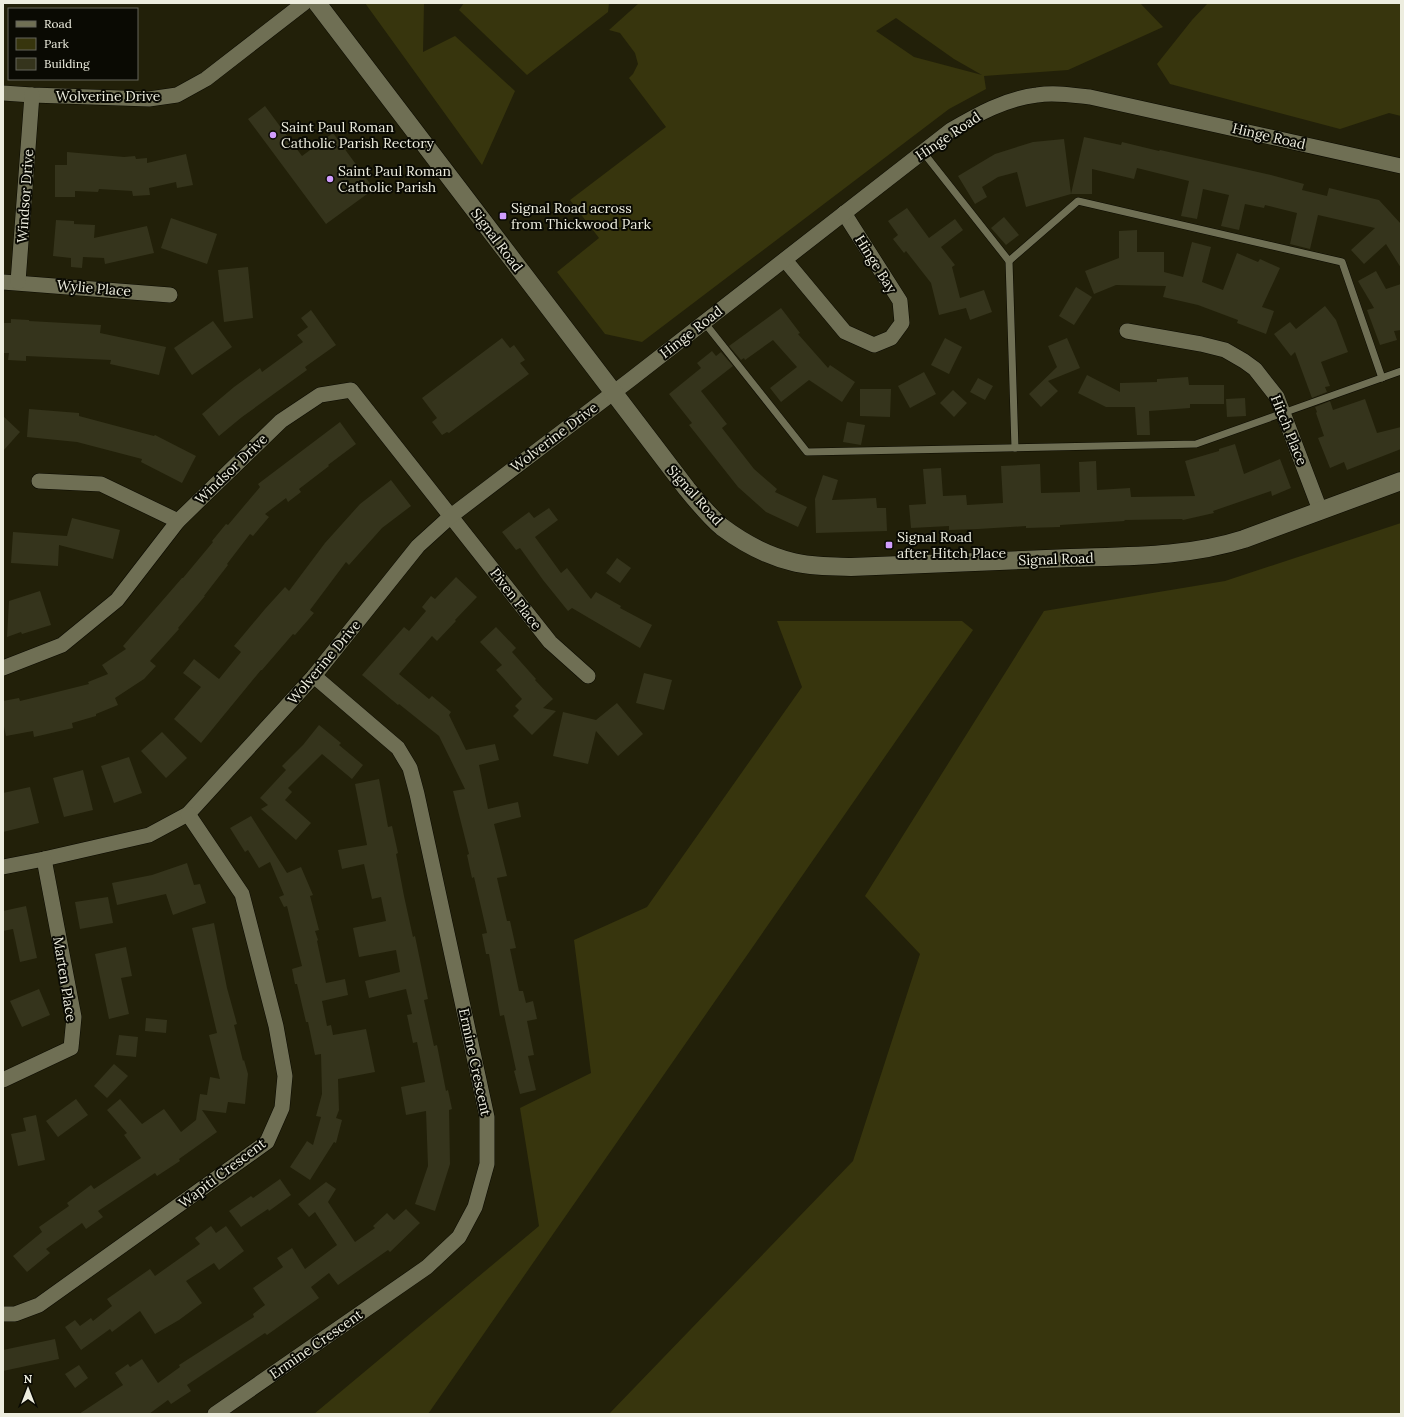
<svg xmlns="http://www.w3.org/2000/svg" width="1404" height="1417" viewBox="0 0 1404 1417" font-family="Lora,serif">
<rect width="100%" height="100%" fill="#222009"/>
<g fill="#37350d" fill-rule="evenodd">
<polygon points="365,3 424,3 423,52 455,36 515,91 482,165"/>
<polygon points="464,3 609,3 608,12 527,75 459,10"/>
<path d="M 639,3 L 1140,3 L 1163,27 L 1068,70 L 984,76 L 986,89 L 949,109 L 642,342 L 605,334 L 557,272 L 599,238 L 570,200 L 666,127 L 629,78 L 633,74 L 638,64 L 635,53 L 620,33 L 609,30 ZM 896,18 L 954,59 L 982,75 L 914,57 L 876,31 Z"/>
<polygon points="1208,3 1401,3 1401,116 1389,113 1340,129 1170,84 1157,64 1192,20"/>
<polygon points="1401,523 1401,1414 609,1414 853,1161 920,954 865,896 1044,611 1225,581"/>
<polygon points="777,621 962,621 973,630 428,1414 314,1414 539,1226 520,1108 591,1073 574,940 647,907 802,687"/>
</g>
<g fill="#35341c">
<polygon points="265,106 302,156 333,133 374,189 326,224 248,119"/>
<polygon points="1084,137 1121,145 1122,142 1159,151 1160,150 1271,175 1304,184 1302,190 1327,196 1329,188 1379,200 1401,224 1401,268 1386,244 1364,264 1351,250 1375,228 1318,215 1310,249 1290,244 1297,213 1265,205 1264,208 1245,204 1239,230 1221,226 1229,195 1203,189 1197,219 1181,216 1189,181 1137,168 1134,179 1092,169 1092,194 1071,194"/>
<polygon points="1064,139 1071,194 1026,207 1017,172 998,177 982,187 987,197 975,204 958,176 995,154 1033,142"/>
<polygon points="67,152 124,157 135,156 136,159 147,158 147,163 186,154 193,185 177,188 176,182 149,188 150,195 133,196 132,191 99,189 98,192 75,191 75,197 55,197 55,165 67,165"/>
<polygon points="907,208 929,238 955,219 963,230 941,247 955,265 952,267 960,298 984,290 992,312 970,320 966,308 939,315 931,283 906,251 904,253 893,239 898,235 888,221"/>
<polygon points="1004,217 1019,235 1006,245 991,228"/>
<polygon points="171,218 217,234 207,264 161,248"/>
<polygon points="56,220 74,221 74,224 95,225 94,238 147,226 154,253 105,264 104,258 83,257 82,268 71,267 71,258 53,256"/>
<polygon points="1137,230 1137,252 1164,252 1164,272 1183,277 1192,242 1211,247 1202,282 1223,290 1237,253 1258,262 1260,259 1280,268 1262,307 1274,311 1266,334 1237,323 1238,320 1198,305 1163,297 1166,286 1116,285 1094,294 1085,271 1119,258 1119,231"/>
<polygon points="248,267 253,318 224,322 218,270"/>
<polygon points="1376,271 1386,289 1401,284 1401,330 1394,331 1397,340 1380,345 1367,310 1374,308 1358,281"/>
<polygon points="1076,287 1092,297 1074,325 1059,316"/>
<polygon points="1325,306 1336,320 1348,352 1321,362 1330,386 1325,387 1327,392 1312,398 1295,352 1291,356 1274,334 1290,322 1296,329"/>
<polygon points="781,308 800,333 798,334 828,368 830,365 855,382 842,402 809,380 781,402 770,388 797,367 773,340 745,360 744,358 741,360 729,346"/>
<polygon points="311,310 336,345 305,367 307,370 242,417 219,436 202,414 234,387 260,368 262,372 303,342 297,335 308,327 301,318"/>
<polygon points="11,319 29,320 29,321 101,325 100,333 166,347 159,375 110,364 111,360 26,356 26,361 8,360 9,353 3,353 3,323 11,323"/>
<polygon points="213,321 232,347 192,375 174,348"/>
<polygon points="502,338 510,348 514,345 525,360 520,363 529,374 449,433 447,432 442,435 432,422 437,418 422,398"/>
<polygon points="945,338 962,347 949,374 931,365"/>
<polygon points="1067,338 1080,368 1048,381 1058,391 1041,407 1029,394 1057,367 1048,346"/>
<polygon points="712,351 716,356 721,352 733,366 701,391 727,424 722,428 754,469 777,489 775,492 807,507 798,527 766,512 738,487 689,425 692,423 669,394 701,368 697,363"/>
<polygon points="924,372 936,394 910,408 898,386"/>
<polygon points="1087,375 1120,392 1120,383 1157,382 1157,379 1188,377 1189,385 1224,385 1224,404 1190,404 1190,408 1149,411 1150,435 1137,435 1135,407 1106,407 1078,393"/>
<polygon points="978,378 993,386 985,400 970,392"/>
<polygon points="860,389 891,389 890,417 860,416"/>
<polygon points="953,390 967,403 954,417 940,403"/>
<polygon points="1245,398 1246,416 1227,417 1226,399"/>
<polygon points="1365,399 1377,433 1401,427 1401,449 1347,470 1344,462 1330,468 1318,438 1324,436 1316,413 1317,412 1315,407 1330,401 1333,410"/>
<polygon points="29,409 79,413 79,416 154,436 155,435 196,456 182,483 141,462 142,459 77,442 27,437"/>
<polygon points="3,416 20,432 3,451"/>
<polygon points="340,422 356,444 328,465 329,466 299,489 301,492 288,502 286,498 265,514 269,517 253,536 250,534 227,564 228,565 204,596 205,596 178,628 179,629 150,661 156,666 144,679 115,698 118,705 96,714 96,716 72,723 73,728 34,737 33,731 6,736 3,722 3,701 19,698 20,701 49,694 89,684 88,682 108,674 102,665 126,649 123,646 182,578 183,578 213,542 212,541 226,524 228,525 260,487 258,484"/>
<polygon points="847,422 865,425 861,445 843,442"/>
<polygon points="1235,444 1244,474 1280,459 1291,488 1272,496 1271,491 1213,511 1214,513 1183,520 1182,519 1124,520 1125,521 1060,525 1060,527 1026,528 1026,526 978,529 949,530 949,526 911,528 909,505 926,504 923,469 941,468 943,496 966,495 967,505 1003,503 1001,466 1040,464 1041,493 1080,492 1079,462 1096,461 1097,490 1130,488 1131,497 1195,496 1185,461 1219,451 1219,449"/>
<polygon points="823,475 838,480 832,500 876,498 877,508 886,508 887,531 816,533 815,499"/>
<polygon points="391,480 411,506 382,528 349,565 346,562 310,610 314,613 295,635 293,634 262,670 261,670 201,743 174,719 201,687 183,673 194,659 219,679 241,652 234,646 265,609 285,587 289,591 325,543 360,504"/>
<polygon points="549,508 558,520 535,537 561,573 567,568 591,599 596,592 621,606 620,608 652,625 640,648 572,608 568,611 543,580 520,548 516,550 502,532 529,512 534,518"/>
<polygon points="72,518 120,530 113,559 59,545 58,566 11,563 13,532 67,536"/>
<polygon points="617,558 631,568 620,583 606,573"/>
<polygon points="456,577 477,597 455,620 456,621 437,641 432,636 399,674 429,699 432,696 451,712 449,715 466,750 495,744 499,760 479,765 488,809 518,802 521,817 494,824 507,876 497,878 507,921 510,921 516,948 510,949 519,991 523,991 526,1003 533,1001 537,1019 527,1021 534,1055 528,1056 536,1090 520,1094 514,1071 516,1070 504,1015 500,1016 489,954 486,954 482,934 487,933 474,877 472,878 467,855 469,854 453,791 465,789 439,736 399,704 398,705 362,675 404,627 409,631 426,611 422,607 431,596 435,599"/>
<polygon points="40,591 51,625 22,634 21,632 7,637 9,601"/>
<polygon points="496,627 516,648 512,652 536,679 535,680 553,699 543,708 556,711 532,735 513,716 519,710 515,706 522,699 496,670 502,665 480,642"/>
<polygon points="644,673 672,680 664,710 636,703"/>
<polygon points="617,703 643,734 618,756 596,731 588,764 553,756 563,712 596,720"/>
<polygon points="319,725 341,743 339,745 363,765 352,779 322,754 288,788 292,792 285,800 311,823 296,840 261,809 268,805 260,798 286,770 282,766 303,745"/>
<polygon points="162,732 187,758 166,778 141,751"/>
<polygon points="129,757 142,793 114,803 101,766"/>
<polygon points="83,770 93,810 64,817 53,778"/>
<polygon points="379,779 388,827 392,826 398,853 396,854 404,896 413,937 415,936 428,999 424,1000 434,1046 437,1045 446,1091 448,1090 452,1109 449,1110 450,1164 435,1211 415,1204 428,1166 426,1111 406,1115 401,1087 425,1082 417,1042 413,1043 407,1015 412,1014 406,989 369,998 365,981 400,972 396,950 359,957 353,928 386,921 381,897 372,899 364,864 342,869 338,850 367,845 355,784"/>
<polygon points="30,787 39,823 3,832 3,793"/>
<polygon points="251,816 287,873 301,867 313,895 310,896 319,930 315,931 318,940 317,941 326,983 345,979 348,995 322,1001 327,1026 331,1025 333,1035 366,1029 375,1072 338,1079 339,1110 336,1118 342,1120 336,1143 334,1142 310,1180 290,1167 307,1141 313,1145 321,1117 316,1116 322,1094 321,1054 315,1055 308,1022 306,1022 297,984 295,984 292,969 302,966 287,906 284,907 279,897 284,895 270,862 259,868 248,850 245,852 230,828"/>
<polygon points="187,863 194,885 200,884 206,903 173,915 166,894 117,905 112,883 152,875"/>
<polygon points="108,897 113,923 80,929 75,902"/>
<polygon points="26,906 37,958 20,962 13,929 3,931 3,911"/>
<polygon points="214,923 227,988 237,1024 234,1025 243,1061 244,1060 248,1074 245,1104 228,1102 226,1113 202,1110 217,1132 179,1159 180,1161 157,1176 155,1173 98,1211 103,1217 86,1229 82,1223 46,1249 50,1253 27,1272 13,1256 42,1232 39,1227 69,1206 67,1203 91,1185 94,1189 141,1158 124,1135 127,1133 107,1110 120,1099 142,1124 164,1109 181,1132 196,1120 200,1094 207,1095 210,1077 220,1079 209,1035 217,1033 192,928"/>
<polygon points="126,947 132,976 121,978 129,1014 109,1019 95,954"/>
<polygon points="39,989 50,1015 22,1027 10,1001"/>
<polygon points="146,1018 167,1020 166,1033 145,1031"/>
<polygon points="119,1035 138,1037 136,1057 116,1055"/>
<polygon points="114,1064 128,1076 107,1098 94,1086"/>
<polygon points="76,1099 88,1115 58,1137 46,1121"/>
<polygon points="36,1115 45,1160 18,1166 11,1134 26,1131 23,1118"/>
<polygon points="280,1179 291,1195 269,1211 268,1209 241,1227 229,1211 251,1196 253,1198"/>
<polygon points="326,1182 336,1189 328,1202 355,1242 375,1228 373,1226 387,1213 394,1220 406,1209 420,1223 390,1252 388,1250 338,1285 329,1273 311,1287 319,1298 267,1335 265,1333 187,1385 191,1391 171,1404 168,1400 149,1414 79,1414 123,1385 115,1373 128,1364 130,1367 142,1359 158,1383 180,1367 179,1365 254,1317 253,1314 265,1305 253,1288 283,1267 277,1258 292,1248 305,1269 337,1245 315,1212 309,1217 298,1204"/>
<polygon points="211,1226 216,1233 226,1226 244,1251 219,1270 214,1263 186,1281 202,1303 179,1320 155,1334 140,1311 112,1332 110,1329 81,1350 65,1327 75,1320 80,1326 91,1318 93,1321 112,1306 107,1299 150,1269 155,1276 200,1244 195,1238"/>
<polygon points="55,1339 59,1359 3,1371 3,1350"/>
<polygon points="79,1365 88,1378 75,1388 65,1374"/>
</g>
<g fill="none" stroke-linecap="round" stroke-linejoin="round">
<g stroke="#0b0a00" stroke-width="8">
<g id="service">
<polyline points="923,152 1009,261 1015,448"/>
<polyline points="1009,261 1078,201 1342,262 1382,378"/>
<polyline points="704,322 807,452 1196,444 1401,371"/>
</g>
</g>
<g stroke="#0b0a00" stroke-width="16">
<g id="minor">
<polyline points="3,93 32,95 149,99 177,95 206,79 304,3"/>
<polyline points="785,260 845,332 874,345 891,338 902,323 900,301 844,213"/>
<polyline points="3,282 170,295"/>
<polyline points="18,282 32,95"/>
<polyline points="1127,331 1201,344 1225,350 1244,361 1255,369 1277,397 1320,510"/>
<polyline points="39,481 101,484 178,521"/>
<polyline points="3,668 62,645 117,600 178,521 281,421 320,395 351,390 550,642 588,676"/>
<path d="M 3,867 L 44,859 L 149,835 L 188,814 L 314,676 L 418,546 L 451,516 L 630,380 L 951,130 C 978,114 1005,99 1037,95 C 1054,92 1072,95 1090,97 L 1401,166"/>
<polyline points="3,1080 71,1048 74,1017 44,859"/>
<polyline points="3,1314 15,1314 39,1305 267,1142 282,1108 285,1076 276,1026 242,894 188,814"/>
<polyline points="215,1414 427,1267 459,1237 475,1207 487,1164 487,1117 417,794 410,768 398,748 314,676"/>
</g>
</g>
<g stroke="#0b0a00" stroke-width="19">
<path id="tertiary" d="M 317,3 L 687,489 C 698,502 709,516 722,527 C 742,542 768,556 793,562 C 812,567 832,566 851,567 C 924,564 997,561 1070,558 C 1128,556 1188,557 1244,539 L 1401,481"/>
</g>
<use href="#service" stroke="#6f6f54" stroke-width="7"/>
<use href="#minor" stroke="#6f6f54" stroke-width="15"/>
<use href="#tertiary" stroke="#6f6f54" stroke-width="18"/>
</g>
<g fill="#d19dfe" stroke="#0a0a03" stroke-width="1.5">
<circle cx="273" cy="135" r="4"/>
<circle cx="330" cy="179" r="4"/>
<rect x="499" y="212" width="8" height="8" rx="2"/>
<rect x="885" y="541" width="8" height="8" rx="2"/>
</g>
<g text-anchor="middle" stroke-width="4" stroke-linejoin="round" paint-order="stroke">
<g font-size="14" fill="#ededdf" stroke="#0a0a03">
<text x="108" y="101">Wolverine Drive</text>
<text transform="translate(948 136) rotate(-34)" y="5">Hinge Road</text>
<text transform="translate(1269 136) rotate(13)" y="5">Hinge Road</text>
<text transform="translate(25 196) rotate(-86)" y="5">Windsor Drive</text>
<text transform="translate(497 240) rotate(53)" y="5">Signal Road</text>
<text transform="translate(876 264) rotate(58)" y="5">Hinge Bay</text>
<text transform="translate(94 288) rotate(5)" y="5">Wylie Place</text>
<text transform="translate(691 332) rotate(-38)" y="5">Hinge Road</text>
<text transform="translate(1289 430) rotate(68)" y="5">Hitch Place</text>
<text transform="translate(554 437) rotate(-37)" y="5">Wolverine Drive</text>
<text transform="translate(231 469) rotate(-44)" y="5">Windsor Drive</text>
<text transform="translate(695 495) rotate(48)" y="5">Signal Road</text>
<text transform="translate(1056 559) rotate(-2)" y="5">Signal Road</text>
<text transform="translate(516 599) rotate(52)" y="5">Piven Place</text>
<text transform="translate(324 662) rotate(-50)" y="5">Wolverine Drive</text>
<text transform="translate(65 979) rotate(81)" y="5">Marten Place</text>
<text transform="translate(475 1062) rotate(78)" y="5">Ermine Crescent</text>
<text transform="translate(222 1173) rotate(-37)" y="5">Wapiti Crescent</text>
<text transform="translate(316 1344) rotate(-35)" y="5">Ermine Crescent</text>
</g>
<g font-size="14" fill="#ededdf" stroke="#0a0a03" text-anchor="start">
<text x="281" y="132">Saint Paul Roman<tspan x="281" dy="16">Catholic Parish Rectory</tspan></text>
<text x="338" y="176">Saint Paul Roman<tspan x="338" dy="16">Catholic Parish</tspan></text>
<text x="511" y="213">Signal Road across<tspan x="511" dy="16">from Thickwood Park</tspan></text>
<text x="897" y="542">Signal Road<tspan x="897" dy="16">after Hitch Place</tspan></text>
</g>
</g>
<rect width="1404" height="1417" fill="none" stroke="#ededdf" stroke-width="8"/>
<rect x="8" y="8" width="130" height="72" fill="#0a0a03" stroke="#65655b"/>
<rect x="16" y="21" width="20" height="6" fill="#6f6f54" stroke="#65655b"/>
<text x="44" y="28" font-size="12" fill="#ededdf">Road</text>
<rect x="16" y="38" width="20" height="12" fill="#37350d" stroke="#65655b"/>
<text x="44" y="48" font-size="12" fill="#ededdf">Park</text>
<rect x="16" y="58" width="20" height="12" fill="#35341c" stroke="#65655b"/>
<text x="44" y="68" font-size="12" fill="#ededdf">Building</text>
<g transform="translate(28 1389)" stroke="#0a0a03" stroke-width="3" paint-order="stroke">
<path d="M0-3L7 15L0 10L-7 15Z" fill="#ededdf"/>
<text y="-6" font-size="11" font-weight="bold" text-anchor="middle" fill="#ededdf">N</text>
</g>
</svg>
